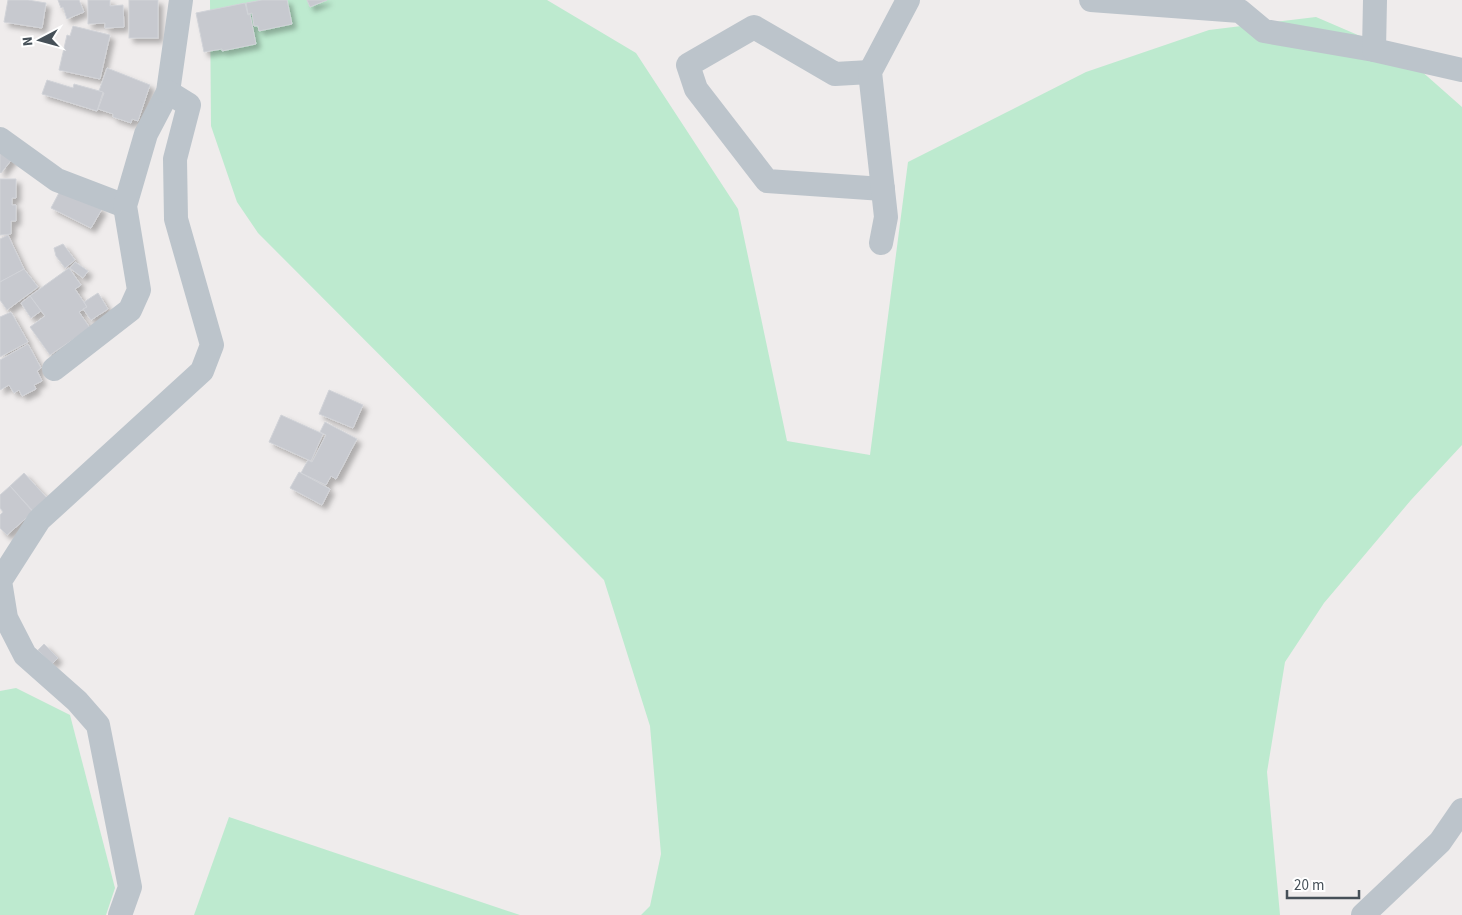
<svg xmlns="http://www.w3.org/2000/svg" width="1462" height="915" viewBox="0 0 1462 915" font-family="'Source Sans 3',sans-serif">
<defs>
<filter id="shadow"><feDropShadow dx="4.5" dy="4.5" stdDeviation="2.5" flood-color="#0004"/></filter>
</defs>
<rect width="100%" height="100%" fill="#efecec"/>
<g fill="#bdeacf">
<polygon points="210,0 547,0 636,53 738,209 787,441 870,455 908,162 1086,72 1209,30 1316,17 1402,54 1462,107 1462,445 1411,500 1324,603 1285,662 1267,772 1280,915 641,915 650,906 661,854 650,726 604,580 258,233 237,202 211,126"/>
<polygon points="16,688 70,715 115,888 106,915 0,915 0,691"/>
<polygon points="229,817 520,915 194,915"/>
</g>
<g fill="#c7c9cf" stroke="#d1d3d8" filter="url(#shadow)">
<polygon points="8,0 28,0 46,3 42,28 4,22"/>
<polygon points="58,0 79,0 84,12 67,19 63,7 61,8"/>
<polygon points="88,0 110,0 110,6 123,5 124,27 105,28 105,23 88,24"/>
<rect x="129" y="0" width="29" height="38"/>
<polygon points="262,0 287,0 292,24 259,31 258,26 254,26 252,13 248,14 246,3"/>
<polygon points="307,0 327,0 310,7"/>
<polygon points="245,3 248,15 250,14 256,44 222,51 222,49 204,52 196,13"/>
<polygon points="73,26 110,35 100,79 59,70 67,35 70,36"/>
<polygon points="107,68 150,85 138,121 132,119 131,123 113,117 113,114 98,109 104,93 99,91"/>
<polygon points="47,80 73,88 74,84 103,92 97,111 42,94"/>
<polygon points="0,148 13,158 1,173 0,172"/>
<polygon points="0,179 16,179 16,198 12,198 12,205 16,205 16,221 11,221 11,234 0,235"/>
<polygon points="61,189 102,209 91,228 51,208"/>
<polygon points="8,235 24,269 0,282 0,239"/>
<polygon points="63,244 75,260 65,268 56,256 54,248"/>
<polygon points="75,262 88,271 83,278 70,268"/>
<polygon points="69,268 81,285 75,289 87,307 79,312 90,328 50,355 30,327 45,316 30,296"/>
<polygon points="24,269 38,287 7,310 0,300 0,282"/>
<polygon points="98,293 108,309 91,320 83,309 87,307 84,302"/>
<polygon points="30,296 41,311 31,318 21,303"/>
<polygon points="11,312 28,342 0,357 0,317"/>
<polygon points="28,344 41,368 37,371 42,381 34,385 36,389 22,396 19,390 14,393 9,385 0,390 0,360"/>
<polygon points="329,390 363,405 353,428 319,414"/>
<polygon points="281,415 323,434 311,461 269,442"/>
<polygon points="325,422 357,439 336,479 331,476 326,485 301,473 308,460 312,462 326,435 320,432"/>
<polygon points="299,472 330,489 322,505 290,488"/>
<polygon points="24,473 47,498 33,511 10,486"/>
<polygon points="10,486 33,512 7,535 0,528 0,515 3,512 0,508 0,495"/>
<polygon points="44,644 58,658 52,664 38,650"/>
</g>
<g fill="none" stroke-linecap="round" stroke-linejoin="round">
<g stroke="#bcc4cb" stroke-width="24">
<polyline points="1091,0 1240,11 1264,31 1374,50"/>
<polyline points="1375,0 1374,50 1462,70"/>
<polyline points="870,72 835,74 754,27 688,65 696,89 767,181 883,189"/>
<polyline points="0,139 57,180 125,206"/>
<polyline points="881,243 886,217 870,72 908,0"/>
<polyline points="54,369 130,310 139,290 125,206 146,134 168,92 181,0"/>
<polyline points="120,915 130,887 98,725 77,701 25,655 6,618 0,581 39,520 202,371 212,345 176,219 175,159 189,105 168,92"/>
<polyline points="1363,915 1440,842 1462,810"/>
</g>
</g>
<g transform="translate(40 40) rotate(264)" stroke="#ffffff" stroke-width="4" paint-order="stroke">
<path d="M0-4L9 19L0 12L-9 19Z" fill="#465058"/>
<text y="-8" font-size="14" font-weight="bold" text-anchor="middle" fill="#465058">N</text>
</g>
<path d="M1287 890v8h72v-8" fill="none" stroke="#465058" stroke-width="2.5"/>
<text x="1294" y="890" font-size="15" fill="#465058" stroke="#ffffff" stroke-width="4" paint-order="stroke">20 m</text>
</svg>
